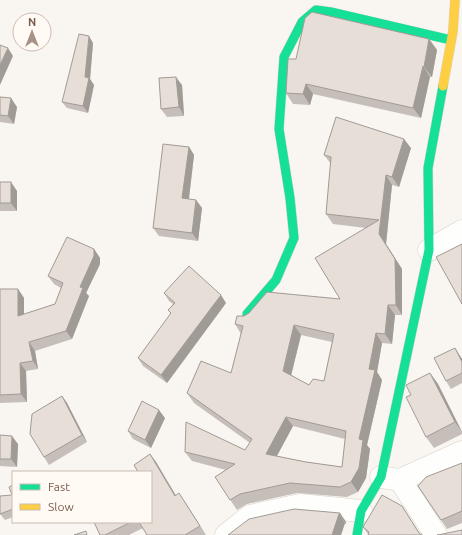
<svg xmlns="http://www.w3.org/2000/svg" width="462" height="535" viewBox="0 0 462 535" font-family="Ubuntu,sans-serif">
<rect width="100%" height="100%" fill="#f9f5f0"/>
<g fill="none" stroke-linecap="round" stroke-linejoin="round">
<g stroke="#d7d1cb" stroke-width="23">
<g id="street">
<polyline points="429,250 462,231"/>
<polyline points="381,477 400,480 462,452"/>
<polyline points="400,480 436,535"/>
<polyline points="226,535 250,516 300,505 361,511"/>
</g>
</g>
<g stroke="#d9d2cb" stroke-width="10">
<g id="fast">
<polyline points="247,314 276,280 294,238 290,198 279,129 284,57 302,22 316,10 331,12 451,40"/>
<polyline points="357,535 361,511 381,477 429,250 428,168 443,86"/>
</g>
</g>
<g stroke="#d9d2cb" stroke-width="10">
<polyline id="slow" points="443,86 453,31 455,0"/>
</g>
<use href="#street" stroke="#fefefd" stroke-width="22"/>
<use href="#fast" stroke="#16e098" stroke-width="9"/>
<use href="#slow" stroke="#ffcf43" stroke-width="9"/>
</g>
<g fill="#c6bfb9" fill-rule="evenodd">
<polygon points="429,39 437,50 432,77 430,77 421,118 313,94 310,105 293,104 286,93 296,59"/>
<polygon points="93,43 90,79 94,85 88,113 67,108 62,102"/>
<polygon points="182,85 184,116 167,117 161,109"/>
<polygon points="0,97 17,107 14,124 0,122"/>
<polygon points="189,147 194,155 189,199 196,200 202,208 198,241 159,236 153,228"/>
<path d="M 411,148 L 399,187 L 392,185 L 386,244 L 402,269 L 402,315 L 395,315 L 392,344 L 382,343 L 377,372 L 382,380 L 367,445 L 370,449 L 366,478 L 358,492 L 347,497 L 297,493 L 247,504 L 237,510 L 215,477 L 226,470 L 192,461 L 185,452 L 245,450 L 250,443 L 194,403 L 187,393 L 231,373 L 241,334 L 235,324 L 244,316 L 340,299 L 366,228 L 333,224 L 326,214 L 331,164 L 324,155 ZM 301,335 L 332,342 L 324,381 L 309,385 L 291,375 ZM 293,426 L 345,439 L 342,467 L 306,462 L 277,456 Z"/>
<polygon points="0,182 17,191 17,211 0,211"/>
<polygon points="94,249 100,258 100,264 86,293 89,296 72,339 35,351 38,369 26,371 27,402 0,403 0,289 18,289 24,298 24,314 55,304 61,288 54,284 48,276"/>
<polygon points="164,293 226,303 167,383 143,366 138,358 171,314 168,310 173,304 169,301"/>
<polygon points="455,348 462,359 462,383 451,389 446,381"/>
<polygon points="430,373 438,384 462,432 462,434 434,448 426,437 411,395"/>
<polygon points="62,396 67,403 87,442 49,465 44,457"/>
<polygon points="165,418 151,448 133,439 128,431"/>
<polygon points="0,435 18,444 17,467 0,466"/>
<polygon points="150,454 156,462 175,495 185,502 206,535 147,535 143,528 129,535 100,535 94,522 151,522"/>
<polygon points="462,463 462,523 447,529 441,520"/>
<polygon points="13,485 13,517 5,520 0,514 12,495"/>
<polygon points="402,506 420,534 368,534 363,527"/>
<polygon points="340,513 346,522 346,524 345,523 341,535 228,535"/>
</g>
<g fill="#a19b96">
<polygon points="89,36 93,43 90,79 94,85 88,113 83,106 85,77"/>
<polygon points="429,39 437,50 432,77 424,67"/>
<polygon points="8,48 13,56 0,85 0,65"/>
<polygon points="423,66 430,77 421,118 413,108"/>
<polygon points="176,77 182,85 184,116 179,107"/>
<polygon points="306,84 313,94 310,105 303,94"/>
<polygon points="11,98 17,107 14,124 8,116"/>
<polygon points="404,139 411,148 399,187 392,177"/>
<polygon points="189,147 194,155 188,206 182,198"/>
<polygon points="386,175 392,185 386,244 402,269 402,315 396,305 379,234"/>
<polygon points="11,182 17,191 17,211 11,203"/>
<polygon points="196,200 202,208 198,241 192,233"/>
<polygon points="94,249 100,258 100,264 86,293 89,296 72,339 66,331 80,287"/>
<polygon points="18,289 24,298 24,324 18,316"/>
<polygon points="221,295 226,303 167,383 161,375"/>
<polygon points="388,305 395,315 392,344 385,334"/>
<polygon points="294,325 301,335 290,380 283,371"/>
<polygon points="376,333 382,343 377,372 382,380 367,445 370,449 366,478 358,492 351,482 359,439 369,369"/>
<polygon points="29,342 35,351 38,369 33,361"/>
<polygon points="455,348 460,356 462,359 462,362"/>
<polygon points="20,363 26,371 27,402 21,394"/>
<polygon points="430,373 438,384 462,432 455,422"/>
<polygon points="62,396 67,403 87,442 82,435"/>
<polygon points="159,410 165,418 151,448 145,440"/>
<polygon points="286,417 293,426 273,463 266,454"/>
<polygon points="12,436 18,444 17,467 11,459"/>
<polygon points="150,454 156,462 181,504 175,496"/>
<polygon points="179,493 185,502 206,535 200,526"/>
<polygon points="340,513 346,522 346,524 340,515"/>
<polygon points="339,514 345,523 341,535 332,535"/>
</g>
<g fill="#e6ded7" stroke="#a19b96" fill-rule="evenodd">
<polygon points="312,12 429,39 424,67 423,66 413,108 306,84 303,94 286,93 288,59 296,59 305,18"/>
<polygon points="79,34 89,36 85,77 89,78 83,106 62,102"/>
<polygon points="0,45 8,48 0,65"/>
<polygon points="176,77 179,107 161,109 159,78"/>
<polygon points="0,97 11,98 8,116 0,115"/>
<path d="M 336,117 L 404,139 L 392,177 L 386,175 L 379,234 L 395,259 L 396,305 L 388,305 L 385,334 L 376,333 L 369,369 L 375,370 L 359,439 L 363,440 L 359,468 L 351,482 L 340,487 L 290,483 L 240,494 L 230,500 L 215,477 L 235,464 L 185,452 L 186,422 L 245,450 L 252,439 L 187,393 L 201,361 L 231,373 L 243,326 L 235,324 L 237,316 L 244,316 L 249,313 L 267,292 L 340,299 L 315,258 L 379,220 L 326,214 L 331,157 L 324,155 ZM 294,325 L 334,334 L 324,381 L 313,379 L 309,385 L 283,371 ZM 286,417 L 346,431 L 342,467 L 306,462 L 266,454 Z"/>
<polygon points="163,144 189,147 182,198 196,200 192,233 153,228"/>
<rect x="0" y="182" width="11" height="21"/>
<polygon points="67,237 94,249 94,256 80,287 83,288 66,331 29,342 33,361 20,363 21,394 0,395 0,289 18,289 18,316 55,304 63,283 48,276"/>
<polygon points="462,244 462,304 436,257"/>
<polygon points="189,266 221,295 161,375 138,358 171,313 168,310 175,303 164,293"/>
<polygon points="455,348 462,362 462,373 446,381 434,358"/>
<polygon points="430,373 455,422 426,437 406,397 411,395 406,385"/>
<polygon points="62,396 82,435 44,457 30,434 32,414"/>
<polygon points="142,401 159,410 145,440 128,431"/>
<polygon points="0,435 12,436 11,459 0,459"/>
<polygon points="150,454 175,496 179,493 200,526 185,535 147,535 139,522 151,522 151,472 138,472 134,465"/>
<polygon points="462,463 462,511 441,520 418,486 426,477"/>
<polygon points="13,485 13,509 0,514 0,496 12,495 9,487"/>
<polygon points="382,495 402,506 419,533 422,535 368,535 369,532 363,527"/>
<polygon points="294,509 340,513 340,515 339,514 332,535 228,535 249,519"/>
<polygon points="94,522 131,522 105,535 100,535"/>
<polygon points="462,530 462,535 437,535 438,535"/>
<polygon points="86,531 87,535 74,535"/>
</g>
<rect x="12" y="471" width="140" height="52" fill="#fffaf3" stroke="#cabbb1"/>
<rect x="20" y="484" width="20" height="6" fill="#16e098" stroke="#cabbb1"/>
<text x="48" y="491" font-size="12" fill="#7a5c4d">Fast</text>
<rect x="20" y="504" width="20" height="6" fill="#ffcf43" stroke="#cabbb1"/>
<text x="48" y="511" font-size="12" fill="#7a5c4d">Slow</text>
<g transform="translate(32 32)"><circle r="19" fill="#fffaf3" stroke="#cabbb1"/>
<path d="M0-3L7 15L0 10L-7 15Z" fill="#a69286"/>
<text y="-6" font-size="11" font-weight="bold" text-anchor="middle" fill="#7a5c4d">N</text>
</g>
</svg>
